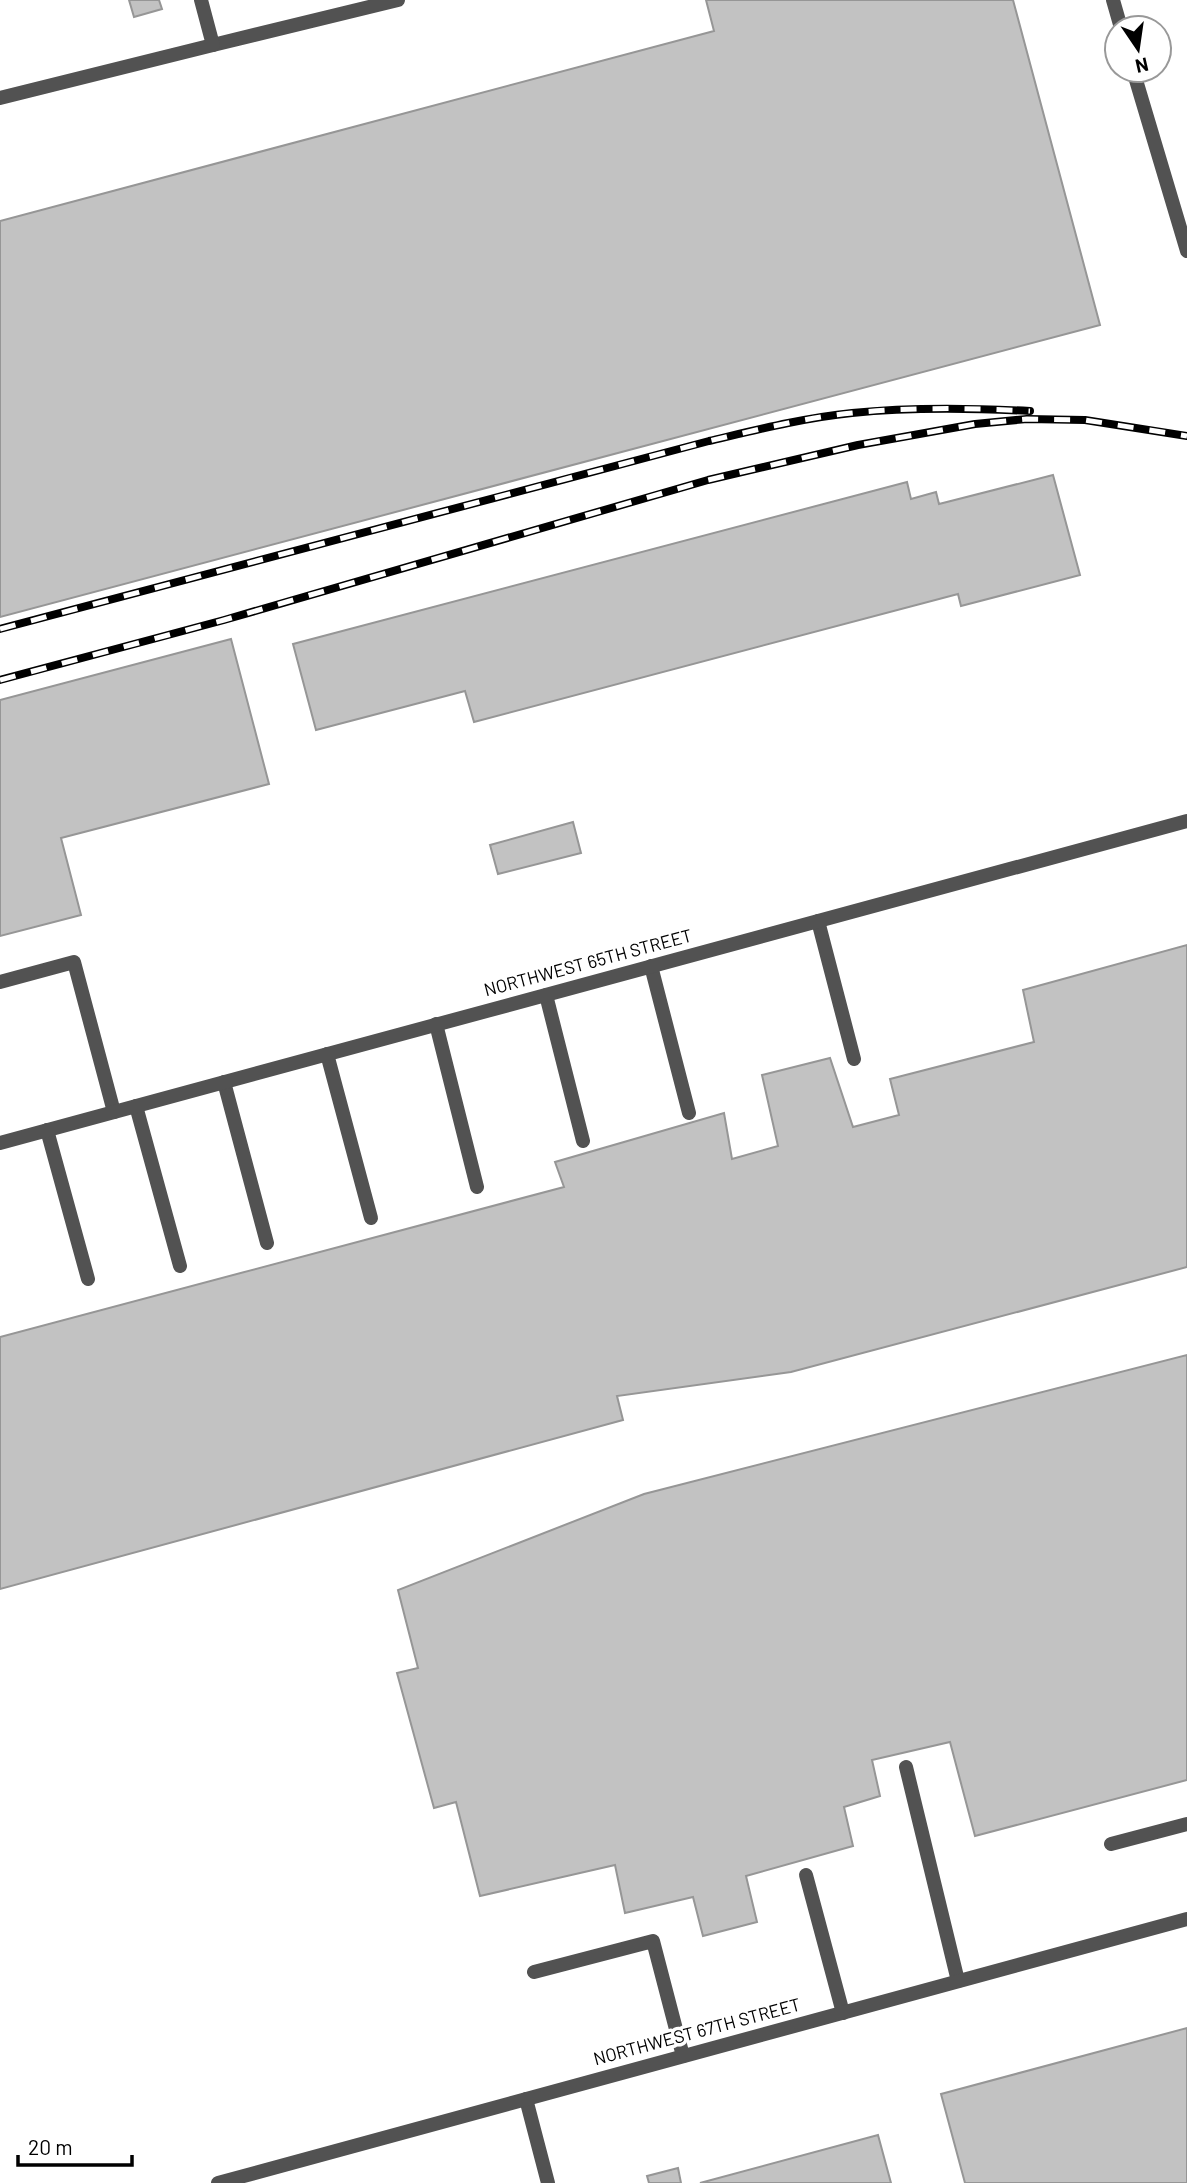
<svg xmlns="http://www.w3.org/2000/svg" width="1187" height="2183" viewBox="0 0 1187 2183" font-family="Barlow,sans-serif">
<rect width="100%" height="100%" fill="#fff"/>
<g fill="#c2c2c2" stroke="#969696" stroke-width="2">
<polygon points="129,0 159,0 162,9 134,17"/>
<polygon points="706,0 1013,0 1100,325 0,617 0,221 714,31"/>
<polygon points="1053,475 1080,575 961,606 958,594 474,722 465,691 316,730 293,644 907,482 911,499 936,492 939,504"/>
<polygon points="231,639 269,784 61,838 81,915 0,936 0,700"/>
<polygon points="573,822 581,853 498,874 490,845"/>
<polygon points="1187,945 1187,1267 791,1372 617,1396 623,1420 0,1589 0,1337 564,1187 555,1162 724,1113 732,1159 778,1146 762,1075 830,1058 853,1127 899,1115 890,1079 1034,1042 1023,990"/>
<polygon points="1187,1355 1187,1780 975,1836 950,1742 872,1760 880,1796 844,1807 853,1846 746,1876 757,1922 703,1936 693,1897 625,1913 615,1865 480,1896 456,1802 434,1808 397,1673 418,1668 398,1590 644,1494"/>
<polygon points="1187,2028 1187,2183 965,2183 941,2094"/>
<polygon points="878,2135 891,2183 700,2183"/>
<polygon points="678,2168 681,2183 649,2183 647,2176"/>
</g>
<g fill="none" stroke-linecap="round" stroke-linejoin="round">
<g stroke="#525252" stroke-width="14">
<polyline points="213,45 398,0"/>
<polyline points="0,98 213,45 201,0"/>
<polyline points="818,921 854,1059"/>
<polyline points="651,966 689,1113"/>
<polyline points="0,982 74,962 114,1112"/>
<polyline points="546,995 583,1141"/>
<polyline points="436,1024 477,1187"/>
<polyline points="327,1054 371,1218"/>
<polyline points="224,1082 267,1243"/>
<polyline points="136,1106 180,1266"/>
<polyline points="47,1130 88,1279"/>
<polyline points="906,1767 958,1981"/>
<polyline points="1111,1844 1187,1824"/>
<polyline points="806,1875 843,2013"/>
<polyline points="534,1972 653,1941 683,2056"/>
</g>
<g stroke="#525252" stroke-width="14">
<polyline points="1113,0 1121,28"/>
<polyline points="1133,70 1187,251"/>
<polyline points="0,1143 1187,821"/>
<polyline points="526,2099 548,2183"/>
<polyline points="218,2183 1187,1919"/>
</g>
<g stroke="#000" stroke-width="8">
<g id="rail">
<path d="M 0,629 L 709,441 C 756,430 803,418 852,413 C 911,407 970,408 1030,411"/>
<polyline points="0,680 224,620 708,480 858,445 975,424 1027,419 1085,420 1187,436"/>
</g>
</g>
<use href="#rail" stroke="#fff" stroke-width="5" stroke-dasharray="16" stroke-linecap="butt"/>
</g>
<g text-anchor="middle" stroke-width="7" stroke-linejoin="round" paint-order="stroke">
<g font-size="18" fill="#000" stroke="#fff">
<text transform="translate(588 963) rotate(-15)" y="6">NORTHWEST 65TH STREET</text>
<text transform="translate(697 2032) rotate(-15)" y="6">NORTHWEST 67TH STREET</text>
</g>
</g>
<g transform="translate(1138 49) rotate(167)"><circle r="33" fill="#ffffff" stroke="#999999" stroke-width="2"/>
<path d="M0-5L12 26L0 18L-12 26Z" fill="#000000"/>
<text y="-10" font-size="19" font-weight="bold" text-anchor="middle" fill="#000000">N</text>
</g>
<path d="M18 2155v10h114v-10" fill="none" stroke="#000000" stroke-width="3.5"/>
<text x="28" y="2155" font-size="21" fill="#000000" stroke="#ffffff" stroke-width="5" paint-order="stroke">20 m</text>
</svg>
